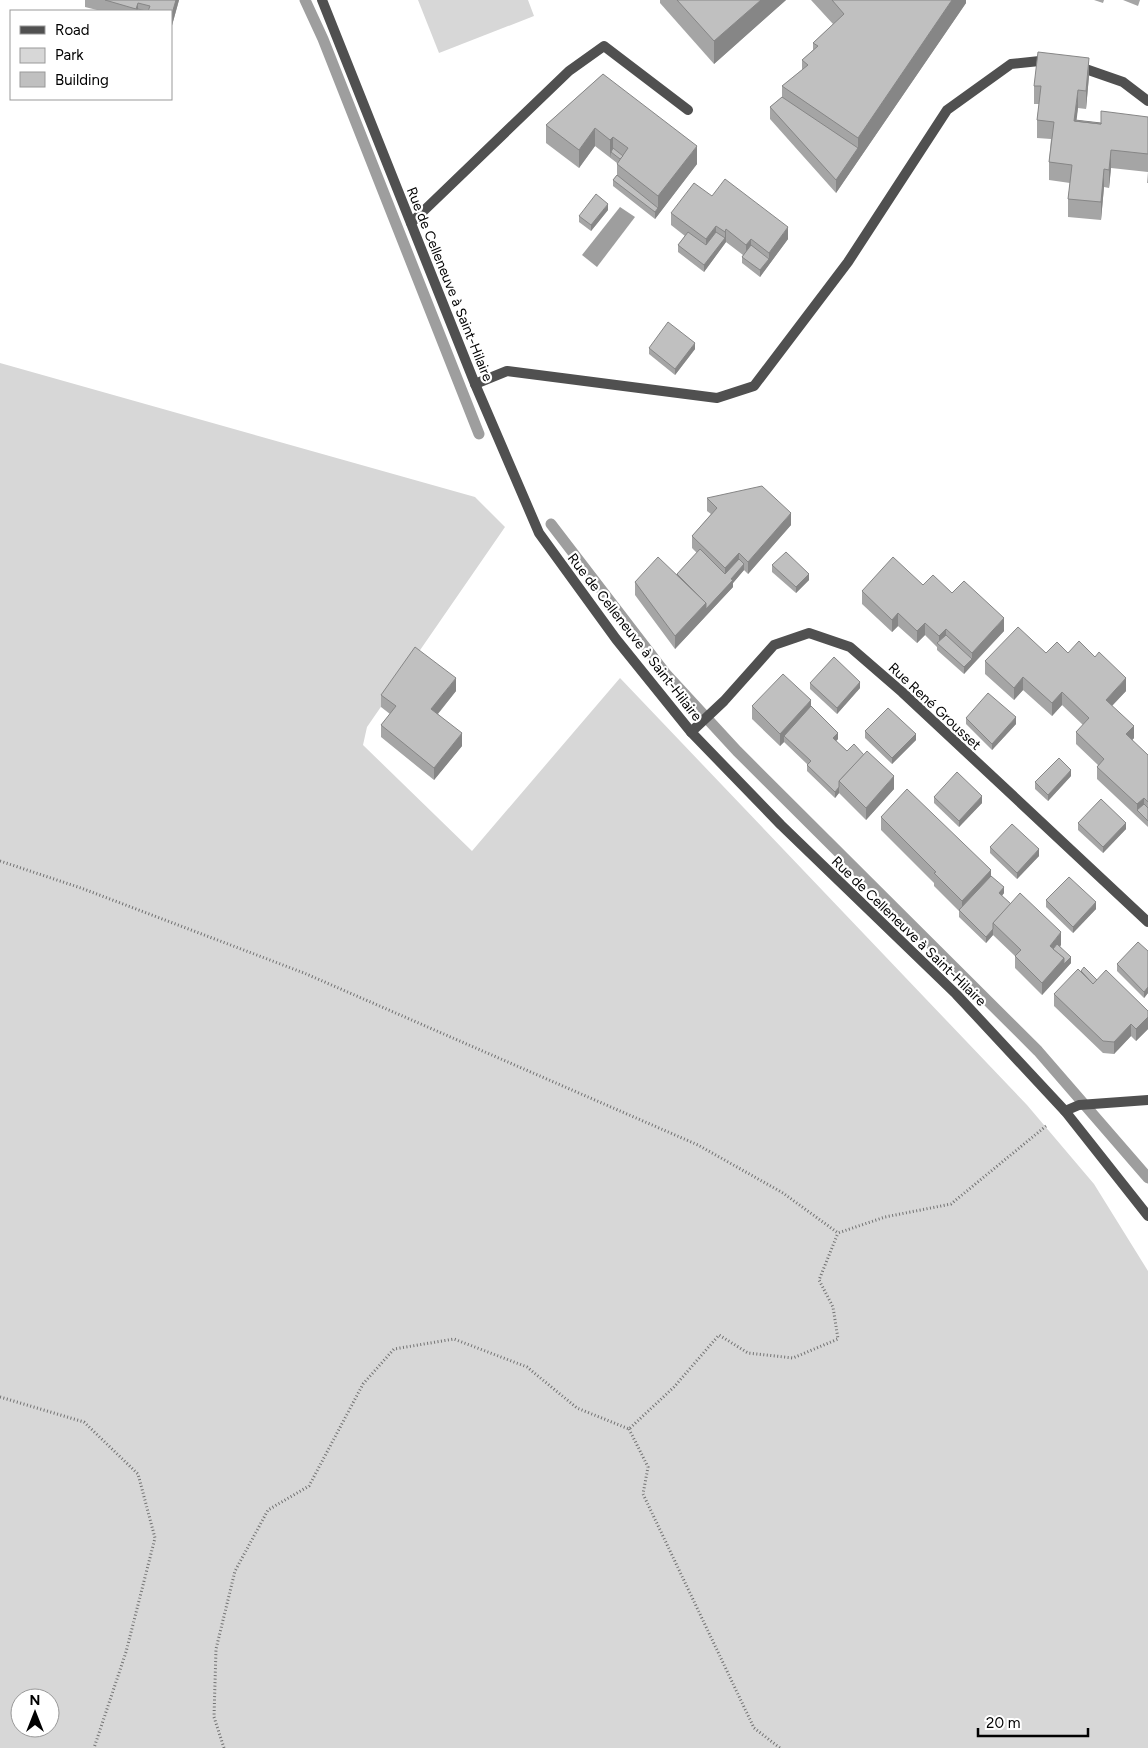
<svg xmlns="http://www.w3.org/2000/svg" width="1148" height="1748" viewBox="0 0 1148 1748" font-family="Figtree,sans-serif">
<rect width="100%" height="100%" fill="#fff"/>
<g fill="#d7d7d7" fill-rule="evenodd">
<polygon points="418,0 528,0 534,16 439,53"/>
<path d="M 0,363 L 475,497 L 505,527 L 367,727 L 363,745 L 472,851 L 620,678 L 1027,1105 L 1094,1184 L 1148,1271 L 1148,1748 L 0,1748 ZM 20,1698 L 50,1698 L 50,1728 L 20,1728 Z"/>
</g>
<polygon fill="#9e9e9e" points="620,207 635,217 597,267 582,255"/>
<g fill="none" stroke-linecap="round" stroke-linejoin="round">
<g stroke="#9e9e9e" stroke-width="11">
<polyline points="305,0 323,39 479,434"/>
<polyline points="551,524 666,674 737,751 1038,1051 1148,1178"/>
</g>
<g stroke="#727272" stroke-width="3" stroke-dasharray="1 2.5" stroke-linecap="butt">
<polyline points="0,861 81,888 304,973 698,1145 783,1193 838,1233 885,1217 951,1204 1046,1126"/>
<polyline points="0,1397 84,1422 138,1474 155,1538 126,1652 94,1748"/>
<polyline points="629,1429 648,1467 643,1494 754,1728 780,1748"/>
<polyline points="224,1748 214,1717 216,1649 235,1571 268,1510 309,1486 363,1384 394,1349 454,1339 527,1367 577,1408 629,1429 674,1387 719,1335 748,1353 793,1358 838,1339 833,1307 819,1280 838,1233"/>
</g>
<g stroke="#505050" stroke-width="10">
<polyline points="1077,66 1123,82 1148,101"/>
<polyline points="411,223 569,71 604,46 688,110"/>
<polyline points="475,384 507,371 717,398 754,386 848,262 947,110 1011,64 1049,60"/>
</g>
<g stroke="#505050" stroke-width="10">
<polyline points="322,0 475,384 539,533 616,639 691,732 781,825 956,994 1065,1111 1148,1216"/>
<polyline points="691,732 724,701 774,645 809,633 850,647 902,692 1148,922"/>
<polyline points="1065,1111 1079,1105 1148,1100"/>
</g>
</g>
<g fill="#a5a5a5">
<polygon points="85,0 179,0 171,29 171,11 101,11 85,7"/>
<polygon points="660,0 786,0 714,64 660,3"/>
<polygon points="811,0 966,0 966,3 836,193 770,119 770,107 782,97 782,86 802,70 802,60 813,50 813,43 833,24"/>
<polygon points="1094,0 1104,0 1103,3"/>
<polygon points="1123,0 1140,0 1138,6"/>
<polygon points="603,74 697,164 655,219 613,186 613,180 617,175 617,163 595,146 579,168 546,143 546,125"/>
<polygon points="1089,76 1086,109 1078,108 1076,120 1101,123 1148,117 1148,183 1147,183 1148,172 1111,168 1109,188 1104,187 1101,220 1068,217 1068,199 1070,183 1049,180 1049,162 1051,139 1037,138 1037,120 1039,104 1034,104 1034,86"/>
<polygon points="712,196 788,239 760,277 742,263 742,257 743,255 726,242 704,272 678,252 678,245 685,236 671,225 671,213"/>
<polygon points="608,210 591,231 579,222 579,216"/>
<polygon points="649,348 695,349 675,375 649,354"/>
<polygon points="707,498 791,525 748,574 744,570 733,583 733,587 675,649 635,595 635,582 677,574 697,553 692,548 692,536 711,514 707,511"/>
<polygon points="772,565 809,580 796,593 772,572"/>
<polygon points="923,585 952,593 1004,631 964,674 937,650 937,647 925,635 917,643 898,626 892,632 862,604 862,591"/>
<polygon points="1046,653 1068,653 1126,691 1112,706 1134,738 1132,740 1148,755 1148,827 1097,779 1097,767 1098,765 1076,744 1076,732 1083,725 1062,705 1052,716 1023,690 1014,700 985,674 985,661"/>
<polygon points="810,683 860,688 837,714 810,689"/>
<polygon points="456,691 438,714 462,746 434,780 381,737 381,725 390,714 381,707 381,695"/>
<polygon points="752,706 811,706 838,739 836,741 847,751 894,789 866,820 839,793 835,798 807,771 807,764 784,742 780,746 752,719"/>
<polygon points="966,718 1016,724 992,750 966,724"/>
<polygon points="865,731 916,740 892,764 865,738"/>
<polygon points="1071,776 1048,801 1035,789 1035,782"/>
<polygon points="934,797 982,803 959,827 934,803"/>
<polygon points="881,817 991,876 1004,893 1002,896 1011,904 1061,945 1060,946 1071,963 1042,995 1015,968 1015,956 993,935 986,943 959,917 959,911 934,886 934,883 881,830"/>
<polygon points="1078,823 1126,829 1103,853 1078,830"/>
<polygon points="990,847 1039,856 1017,879 990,853"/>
<polygon points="1046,900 1096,909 1073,933 1046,907"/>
<polygon points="1148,951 1148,993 1144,998 1117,971 1117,964"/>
<polygon points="1081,971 1097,980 1148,1011 1148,1029 1136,1041 1131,1036 1114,1054 1103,1053 1054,1006 1054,994"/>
</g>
<g fill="#868686">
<polygon points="176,0 179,0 171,29 171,17"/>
<polygon points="761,0 786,0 714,64 714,41"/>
<polygon points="952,0 966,0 966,3 836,193 836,180 858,148 858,138"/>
<polygon points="138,3 138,11 136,11 136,9"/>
<polygon points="1089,58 1089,76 1086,109 1086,91"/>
<polygon points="1078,90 1078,108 1075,133 1074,121"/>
<polygon points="595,128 595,146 579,168 579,150"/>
<polygon points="613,137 613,153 611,152 610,158 610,140"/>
<polygon points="697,146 697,164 655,219 655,212 658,208 658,196"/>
<polygon points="1111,150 1111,168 1109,188 1109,170"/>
<polygon points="1104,169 1104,187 1101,220 1101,202"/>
<polygon points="608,204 608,210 591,231 591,225"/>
<polygon points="716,226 716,238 706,252 706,239"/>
<polygon points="788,227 788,239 760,277 760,270 769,259 769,253"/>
<polygon points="726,229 726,242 704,272 704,265 725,238 725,232"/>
<polygon points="751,239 751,252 746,258 746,245"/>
<polygon points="695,343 695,349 675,375 675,369"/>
<polygon points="791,513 791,525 748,574 748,562"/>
<polygon points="739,553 739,566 725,580 725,568"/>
<polygon points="744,564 744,570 733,583 733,587 675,649 675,636 706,603 731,579"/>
<polygon points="809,574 809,580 796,593 796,587"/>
<polygon points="898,613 898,626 892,632 892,620"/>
<polygon points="1004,618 1004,631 972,665 972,653"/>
<polygon points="925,623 925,635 917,643 917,631"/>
<polygon points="946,629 946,641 939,645 939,636"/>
<polygon points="972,659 972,665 964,674 964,667"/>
<polygon points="1023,677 1023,690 1014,700 1014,688"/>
<polygon points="456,678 456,691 431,722 431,709"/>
<polygon points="1126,678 1126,691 1106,712 1106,700"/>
<polygon points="860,682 860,688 837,714 837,708"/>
<polygon points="1062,692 1062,705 1052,716 1052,703"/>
<polygon points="811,700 811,713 784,736 784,742 780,746 780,734"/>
<polygon points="1016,717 1016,724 992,750 992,744"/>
<polygon points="1134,726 1134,738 1126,747 1126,734"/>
<polygon points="462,733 462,746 434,780 434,768"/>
<polygon points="838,733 838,739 833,744 833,738"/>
<polygon points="916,734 916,740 892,764 892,758"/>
<polygon points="1071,770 1071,776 1048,801 1048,795"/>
<polygon points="894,776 894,789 866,820 866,808"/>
<polygon points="839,787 839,793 835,798 835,792"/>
<polygon points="982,796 982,803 959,827 959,821"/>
<polygon points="1144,798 1144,810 1137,810 1137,817 1137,804"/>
<polygon points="1126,823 1126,829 1103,853 1103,847"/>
<polygon points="1039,849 1039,856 1017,879 1017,873"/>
<polygon points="991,870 991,882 962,914 962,901"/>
<polygon points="1004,887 1004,893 999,899 999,893"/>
<polygon points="1096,902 1096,909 1073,933 1073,927"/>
<polygon points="993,929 993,935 986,943 986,937"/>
<polygon points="1061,932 1061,945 1053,955 1050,946"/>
<polygon points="1071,957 1071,963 1042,995 1042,983 1064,958"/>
<polygon points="1148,987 1148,993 1144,998 1144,992"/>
<polygon points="1148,1017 1148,1029 1136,1041 1136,1029"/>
<polygon points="1131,1024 1131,1036 1114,1054 1114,1042"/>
</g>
<g fill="#c0c0c0" stroke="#868686">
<polygon points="105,0 176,0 171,17 171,11 148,11 150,6 138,3 136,9"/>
<polygon points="677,0 761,0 714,41"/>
<polygon points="832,0 952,0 858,138 782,86 808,65 802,60 818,46 813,43 844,14"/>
<polygon points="138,9 146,11 137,11"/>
<polygon points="1038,52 1089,58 1086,91 1078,90 1074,121 1101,124 1101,111 1148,117 1148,154 1111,150 1109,170 1104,169 1101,202 1068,199 1072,165 1049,162 1054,122 1037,120 1041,86 1034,86"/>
<polygon points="603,74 697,146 658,196 617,164 628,148 613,137 610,140 595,128 579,150 546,125"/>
<polygon points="782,97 858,148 836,180 770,107"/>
<polygon points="1075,120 1101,123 1101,124 1075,121"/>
<polygon points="613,148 623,156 620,159 611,152"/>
<polygon points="617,175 658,208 655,212 613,180"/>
<polygon points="725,179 788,227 769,253 751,239 746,245 726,229 725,232 716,226 706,239 671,213 694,183 712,196"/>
<polygon points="596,194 608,204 591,225 579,216"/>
<polygon points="688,232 706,245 716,232 725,238 704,265 678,245"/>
<polygon points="751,245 769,259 760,270 742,257"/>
<polygon points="668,322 695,343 675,369 649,348"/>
<polygon points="762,486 791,513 748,562 739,553 725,568 692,536 717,508 707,498"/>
<polygon points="700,549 725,574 739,559 744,564 731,579 733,580 706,609 706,603 677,574"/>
<polygon points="786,552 809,574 796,587 772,565"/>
<polygon points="658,557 706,603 675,636 635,582"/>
<polygon points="893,557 923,585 933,575 952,593 964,581 1004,618 972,653 946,629 939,636 925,623 917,631 898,613 892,620 862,591"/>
<polygon points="1018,627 1046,653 1057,642 1068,653 1079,641 1095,657 1099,652 1126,678 1106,700 1134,726 1126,734 1148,755 1148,802 1144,798 1137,804 1097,767 1104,759 1076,732 1089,718 1062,692 1052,703 1023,677 1014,688 985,661"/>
<polygon points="946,635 972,659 964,667 937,643"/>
<polygon points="415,647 456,678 431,709 462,733 434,768 381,725 396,706 381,695"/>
<polygon points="834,657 860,682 837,708 810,683"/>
<polygon points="783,674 811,700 780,734 752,706"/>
<polygon points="988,693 1016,717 992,744 966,718"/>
<polygon points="811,706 838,733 833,738 847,751 854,744 864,755 839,781 839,787 835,792 807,765 811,761 784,736"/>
<polygon points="888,708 916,734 892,758 865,731"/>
<polygon points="867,751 894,776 866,808 839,781"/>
<polygon points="1059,758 1071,770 1048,795 1035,782"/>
<polygon points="957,772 982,796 959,821 934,797"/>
<polygon points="907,789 991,870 962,901 934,873 936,872 881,817"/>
<polygon points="1101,799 1126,823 1103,847 1078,823"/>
<polygon points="1144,804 1148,808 1148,821 1137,810"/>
<polygon points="1012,824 1039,849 1017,873 990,847"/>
<polygon points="991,876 1004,887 999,893 1011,904 993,923 993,929 986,937 959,910"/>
<polygon points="1069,877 1096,902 1073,927 1046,900"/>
<polygon points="1020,893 1061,932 1050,946 1064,958 1042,983 1015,956 1021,950 993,923"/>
<polygon points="1138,942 1148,951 1148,987 1144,992 1117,964"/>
<polygon points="1057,944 1071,957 1064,964 1064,958 1053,949"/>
<polygon points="1084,967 1097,980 1093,984 1081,971"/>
<polygon points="1078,969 1093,984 1106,970 1148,1011 1148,1017 1136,1029 1131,1024 1114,1042 1103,1041 1054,994"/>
</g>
<g text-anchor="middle" stroke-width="4.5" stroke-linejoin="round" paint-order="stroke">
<g font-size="14" fill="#000" stroke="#fff">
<text transform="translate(450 284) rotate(68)" y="5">Rue de Celleneuve à Saint-Hilaire</text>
<text transform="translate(635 637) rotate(52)" y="5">Rue de Celleneuve à Saint-Hilaire</text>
<text transform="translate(935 706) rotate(43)" y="5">Rue René Grousset</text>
<text transform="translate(909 931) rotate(44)" y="5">Rue de Celleneuve à Saint-Hilaire</text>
</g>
</g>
<rect x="10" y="10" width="162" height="90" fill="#ffffff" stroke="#999999"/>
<rect x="20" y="26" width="25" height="8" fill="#505050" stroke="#999999"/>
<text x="55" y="35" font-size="15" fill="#000000">Road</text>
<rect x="20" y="48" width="25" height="15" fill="#d7d7d7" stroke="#999999"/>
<text x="55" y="60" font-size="15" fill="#000000">Park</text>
<rect x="20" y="72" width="25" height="15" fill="#c0c0c0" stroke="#999999"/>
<text x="55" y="85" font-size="15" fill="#000000">Building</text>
<g transform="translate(35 1713)"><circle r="24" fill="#ffffff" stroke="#999999"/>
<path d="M0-4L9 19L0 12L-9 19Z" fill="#000000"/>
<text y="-8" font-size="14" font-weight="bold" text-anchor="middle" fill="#000000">N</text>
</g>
<path d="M978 1728v8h110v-8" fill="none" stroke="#000000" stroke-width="2.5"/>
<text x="986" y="1728" font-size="15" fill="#000000" stroke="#ffffff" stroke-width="4" paint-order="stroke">20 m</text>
</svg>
